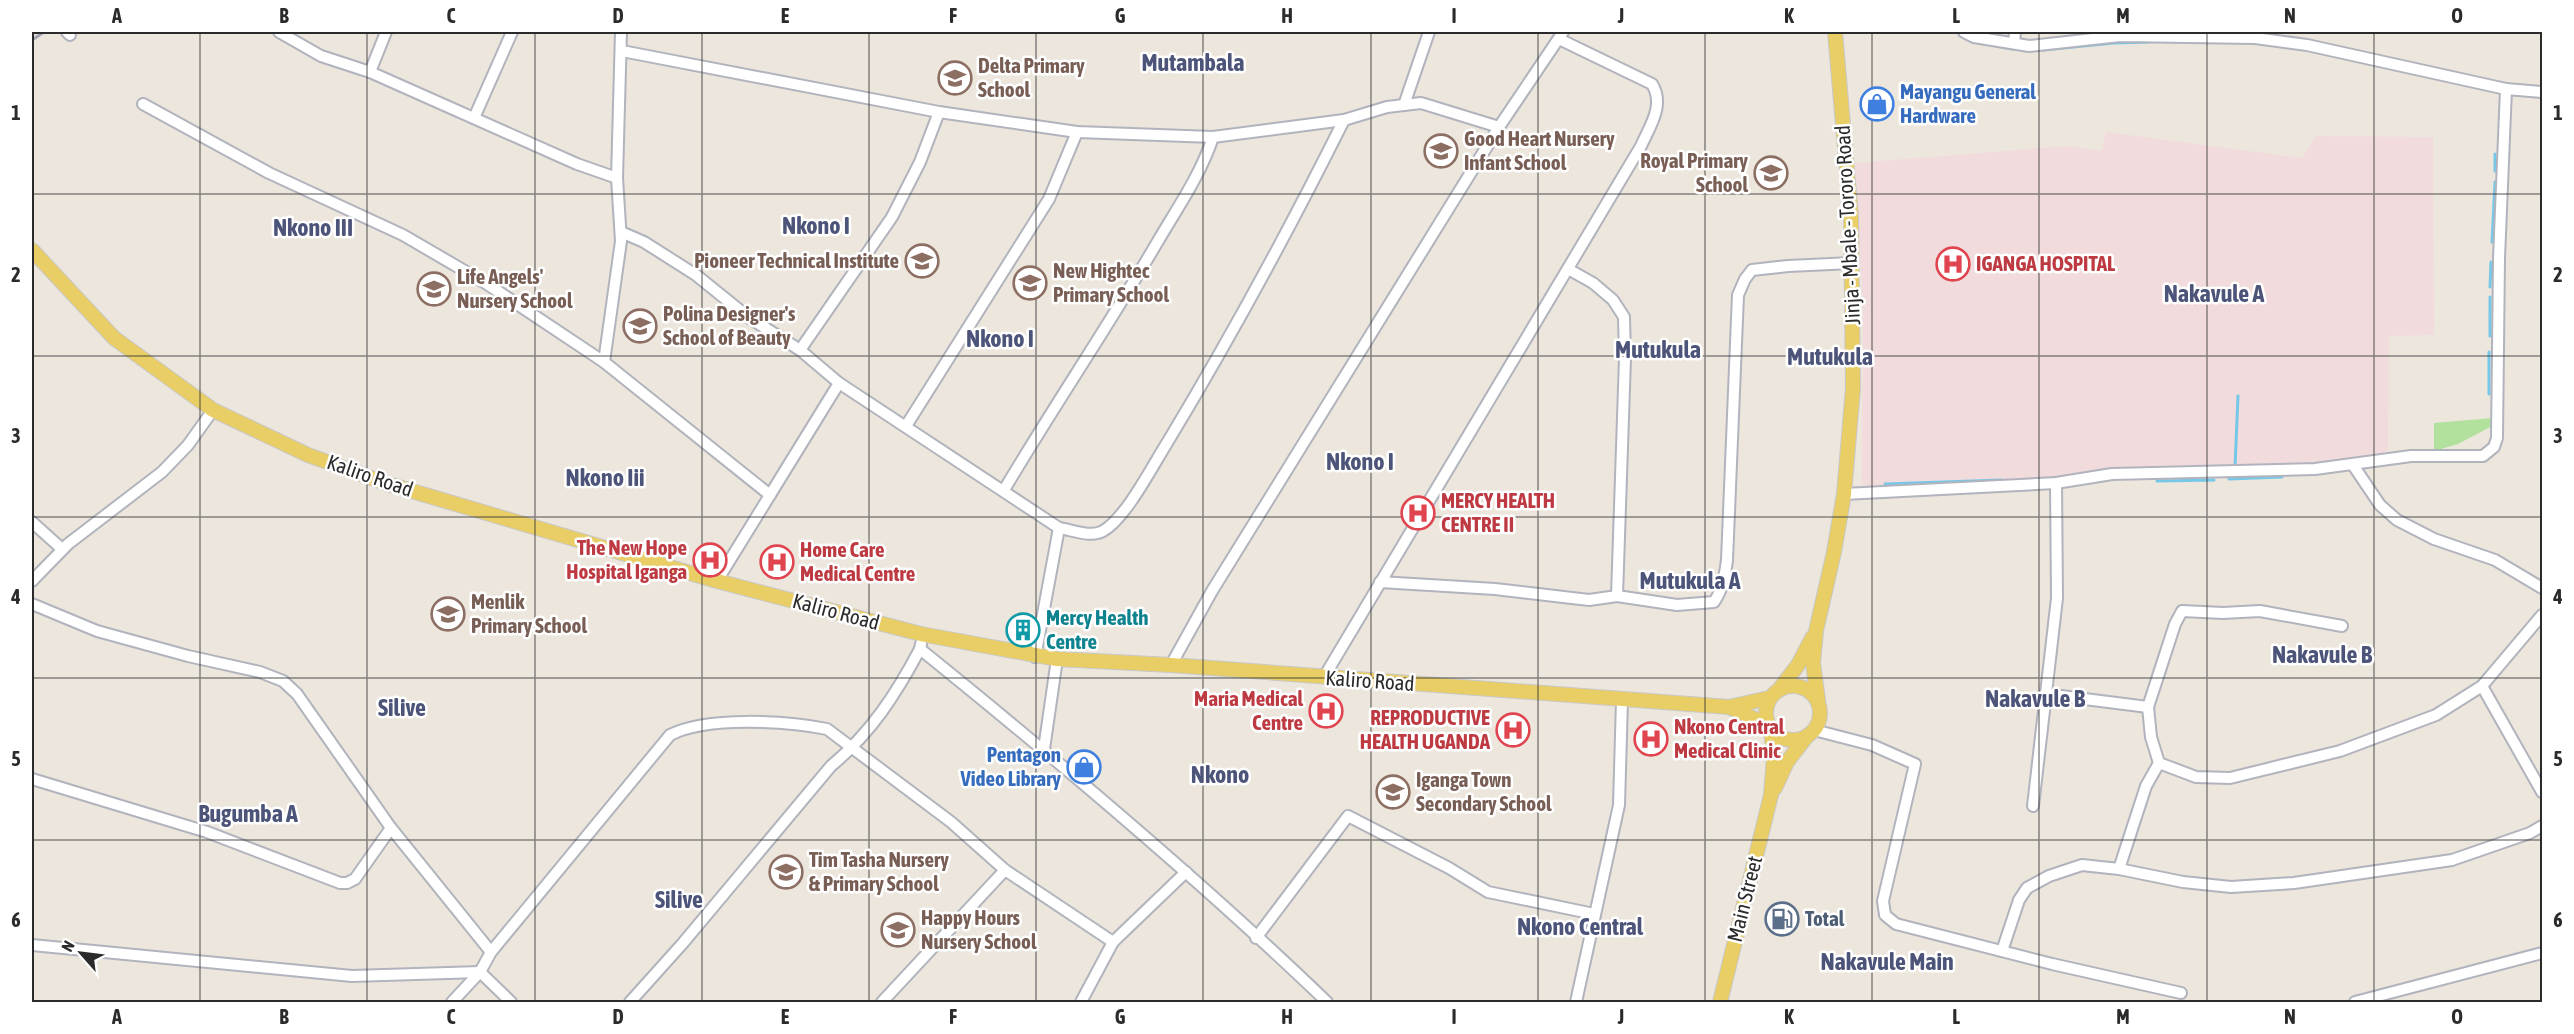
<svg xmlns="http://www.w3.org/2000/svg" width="2574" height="1034" viewBox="0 0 2574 1034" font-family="'Asap Condensed',sans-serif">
<rect width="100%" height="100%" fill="#ece6dd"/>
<polygon fill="#f2dbdc" points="2106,132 2302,158 2316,136 2433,137 2434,335 2389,336 2388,455 2307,465 2144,468 2053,478 1867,487 1862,483 1863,312 1855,163 2068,146 2102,151"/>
<polygon fill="#b2e09d" points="2493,418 2492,426 2458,444 2434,451 2434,423"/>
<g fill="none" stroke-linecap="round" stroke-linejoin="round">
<g stroke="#76c8e8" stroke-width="3">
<polyline points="1997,46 2012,49"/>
<polyline points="2043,50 2114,43 2149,42"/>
<polyline points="2495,171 2495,154"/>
<polyline points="2492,242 2495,182"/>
<polyline points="2490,287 2491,262"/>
<polyline points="2490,336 2490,297"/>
<polyline points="2489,394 2489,352"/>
<polyline points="2235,467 2238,396"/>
<polyline points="2229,479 2282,477"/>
<polyline points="2157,481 2214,480"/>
<polyline points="1885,484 2001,480"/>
</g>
<g stroke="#b1b3bd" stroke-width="14">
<g id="minor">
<polyline points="67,32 70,35"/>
<polyline points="279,32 321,56 370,72 577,164 617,178"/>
<polyline points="1964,32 1974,37 2029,46 2120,36 2255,38 2307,45 2506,89"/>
<polyline points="2014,43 2015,32"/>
<polyline points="622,51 939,112 1077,132 1213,137 1344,120 1387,107 1421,103 1499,127"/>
<polyline points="370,72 386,32"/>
<polyline points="143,104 269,173 403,235 487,284 604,362 770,495 717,581"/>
<polyline points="1404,105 1429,32"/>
<polyline points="474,118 512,32"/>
<path d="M 621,232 L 644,242 L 696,275 L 748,317 L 800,350 L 839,383 L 1059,528 C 1073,530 1091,538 1103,531 C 1126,518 1153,465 1167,443 C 1231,337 1289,230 1344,120"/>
<polyline points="800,350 892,217 920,162 939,112"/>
<polyline points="604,362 621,241 617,178 621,32"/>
<polyline points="906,426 1049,199 1077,132"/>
<polyline points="2353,465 2380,505 2397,520 2434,539 2495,560 2542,588"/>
<path d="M 1004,490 C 1054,406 1109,325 1158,241 C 1178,207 1201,174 1213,137"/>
<polyline points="1844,494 2056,483 2112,474 2315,469 2411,456 2483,456 2494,447 2497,438 2499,258 2506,89 2542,92"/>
<polyline points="770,495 839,383"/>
<polyline points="32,522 62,549"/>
<polyline points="32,581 68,544 162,472 188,445 213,410"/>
<polyline points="1380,582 1495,589 1589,600 1617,596 1625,358 1624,317 1613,300 1593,283 1568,269"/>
<path d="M 1617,596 L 1677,605 L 1714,602 C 1723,589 1725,575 1727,560 L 1738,295 L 1745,279 L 1752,270 L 1788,266 L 1852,263"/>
<polyline points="32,604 97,631 188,656 260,672 283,681 297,694 391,828 491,952"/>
<polyline points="2342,626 2260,611 2223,613 2182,611 2175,624 2148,707 2151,737 2159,763 2196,777 2230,778 2340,751 2436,715 2482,686 2542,615"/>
<path d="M 920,649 C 1060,762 1198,878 1327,1002"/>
<polyline points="1035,657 1059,528"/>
<polyline points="1171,665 1212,591 1499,127 1563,32"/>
<path d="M 1324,677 L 1641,146 C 1650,126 1665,105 1652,84 L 1559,39"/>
<polyline points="2482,686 2542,792"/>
<polyline points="2045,694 2148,707"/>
<polyline points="1814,730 1872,745 1915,764 1883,901 1885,915 1896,924 2052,964 2181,993"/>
<polyline points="1044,749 1057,659"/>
<polyline points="32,779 207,832 340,883 347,883 355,879 391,828"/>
<polyline points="2033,806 2057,598 2056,483"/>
<polyline points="2119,869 2183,882 2231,887 2294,883 2452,860 2530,833 2542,826"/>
<polyline points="1256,938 1348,816 1449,868 1488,892 1594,914"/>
<polyline points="32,945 352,976 480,972 511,1002"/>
<polyline points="2002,951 2019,900 2027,888 2049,876 2082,865 2119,869 2146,786 2159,763"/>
<path d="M 452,1002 L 480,972 L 491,952 L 670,735 C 707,716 786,721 827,729 L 951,822 L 1005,870 L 1113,942"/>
<path d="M 630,1002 L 683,943 L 831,766 C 871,733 896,694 920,649 L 921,644"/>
<polyline points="882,1002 1005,870"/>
<polyline points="1081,1002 1113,942 1186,872"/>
<polyline points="1576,1002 1619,805 1622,700"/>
<polyline points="2355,1002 2542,953"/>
</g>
</g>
<g stroke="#c8c8c8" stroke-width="16">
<g id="major">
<polyline points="32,250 114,338 213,410 308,455 388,484 717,581 921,634 1057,659 1171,665 1729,707 1769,698"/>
<circle cx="1793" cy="713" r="27"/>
<polyline points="1781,687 1798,665 1812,638"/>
<polyline points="1818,700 1813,663 1816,631 1834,552 1844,494 1853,388 1851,217 1835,32"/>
<polyline points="1729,707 1768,725"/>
<polyline points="1775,788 1787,762 1807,736"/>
<polyline points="1720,1002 1771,795 1774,757 1771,731"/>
</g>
</g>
<use href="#minor" stroke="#fff" stroke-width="10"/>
<use href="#major" stroke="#e9cd65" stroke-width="14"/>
<polyline stroke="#a0a3b4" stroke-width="3" points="32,40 44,32"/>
</g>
<path fill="none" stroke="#2b2b2b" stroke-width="1.5" stroke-opacity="0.55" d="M 200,32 L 200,1002M 367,32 L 367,1002M 535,32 L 535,1002M 702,32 L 702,1002M 869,32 L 869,1002M 1036,32 L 1036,1002M 1203,32 L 1203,1002M 1371,32 L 1371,1002M 1538,32 L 1538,1002M 1705,32 L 1705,1002M 1872,32 L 1872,1002M 2039,32 L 2039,1002M 2207,32 L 2207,1002M 2374,32 L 2374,1002M 32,194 L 2542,194M 32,356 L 2542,356M 32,517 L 2542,517M 32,678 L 2542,678M 32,840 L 2542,840"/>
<defs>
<g id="school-ring" transform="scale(1.725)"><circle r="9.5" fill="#fff" stroke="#8d6e63" stroke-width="1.5"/><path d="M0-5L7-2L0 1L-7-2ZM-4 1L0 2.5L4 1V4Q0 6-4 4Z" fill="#8d6e63"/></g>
<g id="shop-ring" transform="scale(1.725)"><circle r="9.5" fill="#fff" stroke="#3f7fe0" stroke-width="1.5"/><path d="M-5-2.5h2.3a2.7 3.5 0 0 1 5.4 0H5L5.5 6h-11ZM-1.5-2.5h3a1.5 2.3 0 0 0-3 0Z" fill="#3f7fe0"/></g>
<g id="hospital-ring" transform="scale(1.725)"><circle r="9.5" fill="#fff" stroke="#e0444e" stroke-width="1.5"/><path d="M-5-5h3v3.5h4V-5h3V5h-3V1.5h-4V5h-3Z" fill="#e0444e"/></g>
<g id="building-ring" transform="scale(1.725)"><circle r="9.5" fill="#fff" stroke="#0f9aa8" stroke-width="1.5"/><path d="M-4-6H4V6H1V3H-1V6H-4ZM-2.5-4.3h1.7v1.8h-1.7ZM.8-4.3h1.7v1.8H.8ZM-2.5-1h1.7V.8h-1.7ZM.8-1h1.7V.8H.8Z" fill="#0f9aa8"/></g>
<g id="fuel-ring" transform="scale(1.725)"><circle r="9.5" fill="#fff" stroke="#5c6f8a" stroke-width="1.5"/><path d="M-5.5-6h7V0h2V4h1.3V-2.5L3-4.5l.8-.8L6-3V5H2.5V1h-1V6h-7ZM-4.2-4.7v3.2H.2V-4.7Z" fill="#5c6f8a"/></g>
</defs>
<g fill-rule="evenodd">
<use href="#school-ring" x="955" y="78"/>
<use href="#shop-ring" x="1877" y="104"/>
<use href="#school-ring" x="1441" y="151"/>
<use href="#school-ring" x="1771" y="173"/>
<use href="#school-ring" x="922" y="261"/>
<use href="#hospital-ring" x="1953" y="264"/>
<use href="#school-ring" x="1030" y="283"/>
<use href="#school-ring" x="434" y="289"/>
<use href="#school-ring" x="640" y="326"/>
<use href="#hospital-ring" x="1418" y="513"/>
<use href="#hospital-ring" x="710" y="560"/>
<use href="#hospital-ring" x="777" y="562"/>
<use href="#school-ring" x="448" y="614"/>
<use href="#building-ring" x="1023" y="630"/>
<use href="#hospital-ring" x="1326" y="711"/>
<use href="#hospital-ring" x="1513" y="730"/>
<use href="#hospital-ring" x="1651" y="739"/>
<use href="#shop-ring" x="1084" y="767"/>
<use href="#school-ring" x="1393" y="792"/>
<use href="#school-ring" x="786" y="872"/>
<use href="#fuel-ring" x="1782" y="919"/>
<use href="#school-ring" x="898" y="930"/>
</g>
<g text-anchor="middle" stroke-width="5" stroke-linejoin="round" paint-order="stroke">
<g font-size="21" font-weight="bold" fill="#785e54" stroke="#fff" text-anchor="start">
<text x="978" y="73">Delta Primary<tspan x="978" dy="24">School</tspan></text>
<text x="1464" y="146">Good Heart Nursery<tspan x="1464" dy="24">Infant School</tspan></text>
<text x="1748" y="168" text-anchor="end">Royal Primary<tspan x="1748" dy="24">School</tspan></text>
<text x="899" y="268" text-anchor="end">Pioneer Technical Institute</text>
<text x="1053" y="278">New Hightec<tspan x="1053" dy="24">Primary School</tspan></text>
<text x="457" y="284">Life Angels'<tspan x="457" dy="24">Nursery School</tspan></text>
<text x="663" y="321">Polina Designer's<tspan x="663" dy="24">School of Beauty</tspan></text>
<text x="471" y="609">Menlik<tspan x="471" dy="24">Primary School</tspan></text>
<text x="1416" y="787">Iganga Town<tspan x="1416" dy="24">Secondary School</tspan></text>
<text x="809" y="867">Tim Tasha Nursery<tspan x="809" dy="24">&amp; Primary School</tspan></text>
<text x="921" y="925">Happy Hours<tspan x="921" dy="24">Nursery School</tspan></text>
</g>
<g font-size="21" font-weight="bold" fill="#366cbe" stroke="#fff" text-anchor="start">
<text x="1900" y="99">Mayangu General<tspan x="1900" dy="24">Hardware</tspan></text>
<text x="1061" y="762" text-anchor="end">Pentagon<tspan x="1061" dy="24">Video Library</tspan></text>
</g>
<g font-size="21" fill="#2b2b2b" stroke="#fff">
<text transform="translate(1848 225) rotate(-93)" y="7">Jinja - Mbale - Tororo Road</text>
<text transform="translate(370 476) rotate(19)" y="7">Kaliro Road</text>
<text transform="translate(836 612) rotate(15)" y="7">Kaliro Road</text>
<text transform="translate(1370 681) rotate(4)" y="7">Kaliro Road</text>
<text transform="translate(1745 899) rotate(-76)" y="7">Main Street</text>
</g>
<g font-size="21" font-weight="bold" fill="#be3a42" stroke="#fff" text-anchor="start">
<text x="1976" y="271">IGANGA HOSPITAL</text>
<text x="1441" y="508">MERCY HEALTH<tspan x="1441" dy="24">CENTRE II</tspan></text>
<text x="687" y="555" text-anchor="end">The New Hope<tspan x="687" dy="24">Hospital Iganga</tspan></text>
<text x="800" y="557">Home Care<tspan x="800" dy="24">Medical Centre</tspan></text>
<text x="1303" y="706" text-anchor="end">Maria Medical<tspan x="1303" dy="24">Centre</tspan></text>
<text x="1490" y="725" text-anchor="end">REPRODUCTIVE<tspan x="1490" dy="24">HEALTH UGANDA</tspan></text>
<text x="1674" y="734">Nkono Central<tspan x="1674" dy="24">Medical Clinic</tspan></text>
</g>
<g font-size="21" font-weight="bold" fill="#0d838f" stroke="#fff" text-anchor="start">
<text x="1046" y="625">Mercy Health<tspan x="1046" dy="24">Centre</tspan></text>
</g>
<g font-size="21" font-weight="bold" fill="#4e5e75" stroke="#fff" text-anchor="start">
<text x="1805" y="926">Total</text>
</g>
<g font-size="24" font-weight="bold" fill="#4d5479" stroke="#fff">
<text x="1193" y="71">Mutambala</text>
<text x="816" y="234">Nkono I</text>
<text x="313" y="236">Nkono III</text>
<text x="2214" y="302">Nakavule A</text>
<text x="1000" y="347">Nkono I</text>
<text x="1658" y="358">Mutukula</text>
<text x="1830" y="365">Mutukula</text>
<text x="1360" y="470">Nkono I</text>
<text x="605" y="486">Nkono Iii</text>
<text x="1690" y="589">Mutukula A</text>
<text x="2322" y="663">Nakavule B</text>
<text x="2035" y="707">Nakavule B</text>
<text x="402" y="716">Silive</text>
<text x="1220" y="783">Nkono</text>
<text x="248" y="822">Bugumba A</text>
<text x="679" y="908">Silive</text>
<text x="1580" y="935">Nkono Central</text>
<text x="1887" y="970">Nakavule Main</text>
</g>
</g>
<rect width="2574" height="1034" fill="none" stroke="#ffffff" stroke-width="66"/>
<g transform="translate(81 953) rotate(298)" stroke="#ffffff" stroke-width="4.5" paint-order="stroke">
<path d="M0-4.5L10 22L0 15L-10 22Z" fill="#2b2b2b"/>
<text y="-9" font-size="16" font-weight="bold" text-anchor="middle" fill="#2b2b2b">N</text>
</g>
<rect x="33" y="33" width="2508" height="968" fill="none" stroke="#2b2b2b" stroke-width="2"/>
<g font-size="20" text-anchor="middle" font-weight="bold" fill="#2b2b2b">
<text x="117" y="23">A</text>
<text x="284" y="23">B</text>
<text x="451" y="23">C</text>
<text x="618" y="23">D</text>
<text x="785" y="23">E</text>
<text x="953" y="23">F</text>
<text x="1120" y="23">G</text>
<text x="1287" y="23">H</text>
<text x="1454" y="23">I</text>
<text x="1621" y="23">J</text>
<text x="1789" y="23">K</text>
<text x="1956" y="23">L</text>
<text x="2123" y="23">M</text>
<text x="2290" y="23">N</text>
<text x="2457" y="23">O</text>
<text x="16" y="120">1</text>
<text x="2558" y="120">1</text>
<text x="16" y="282">2</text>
<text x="2558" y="282">2</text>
<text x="16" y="443">3</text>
<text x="2558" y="443">3</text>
<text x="16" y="604">4</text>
<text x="2558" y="604">4</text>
<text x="16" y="766">5</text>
<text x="2558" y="766">5</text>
<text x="16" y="927">6</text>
<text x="2558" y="927">6</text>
<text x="117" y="1024">A</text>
<text x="284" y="1024">B</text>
<text x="451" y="1024">C</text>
<text x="618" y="1024">D</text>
<text x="785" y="1024">E</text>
<text x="953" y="1024">F</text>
<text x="1120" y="1024">G</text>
<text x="1287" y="1024">H</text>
<text x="1454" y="1024">I</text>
<text x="1621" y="1024">J</text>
<text x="1789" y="1024">K</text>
<text x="1956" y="1024">L</text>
<text x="2123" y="1024">M</text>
<text x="2290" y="1024">N</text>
<text x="2457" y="1024">O</text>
</g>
</svg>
